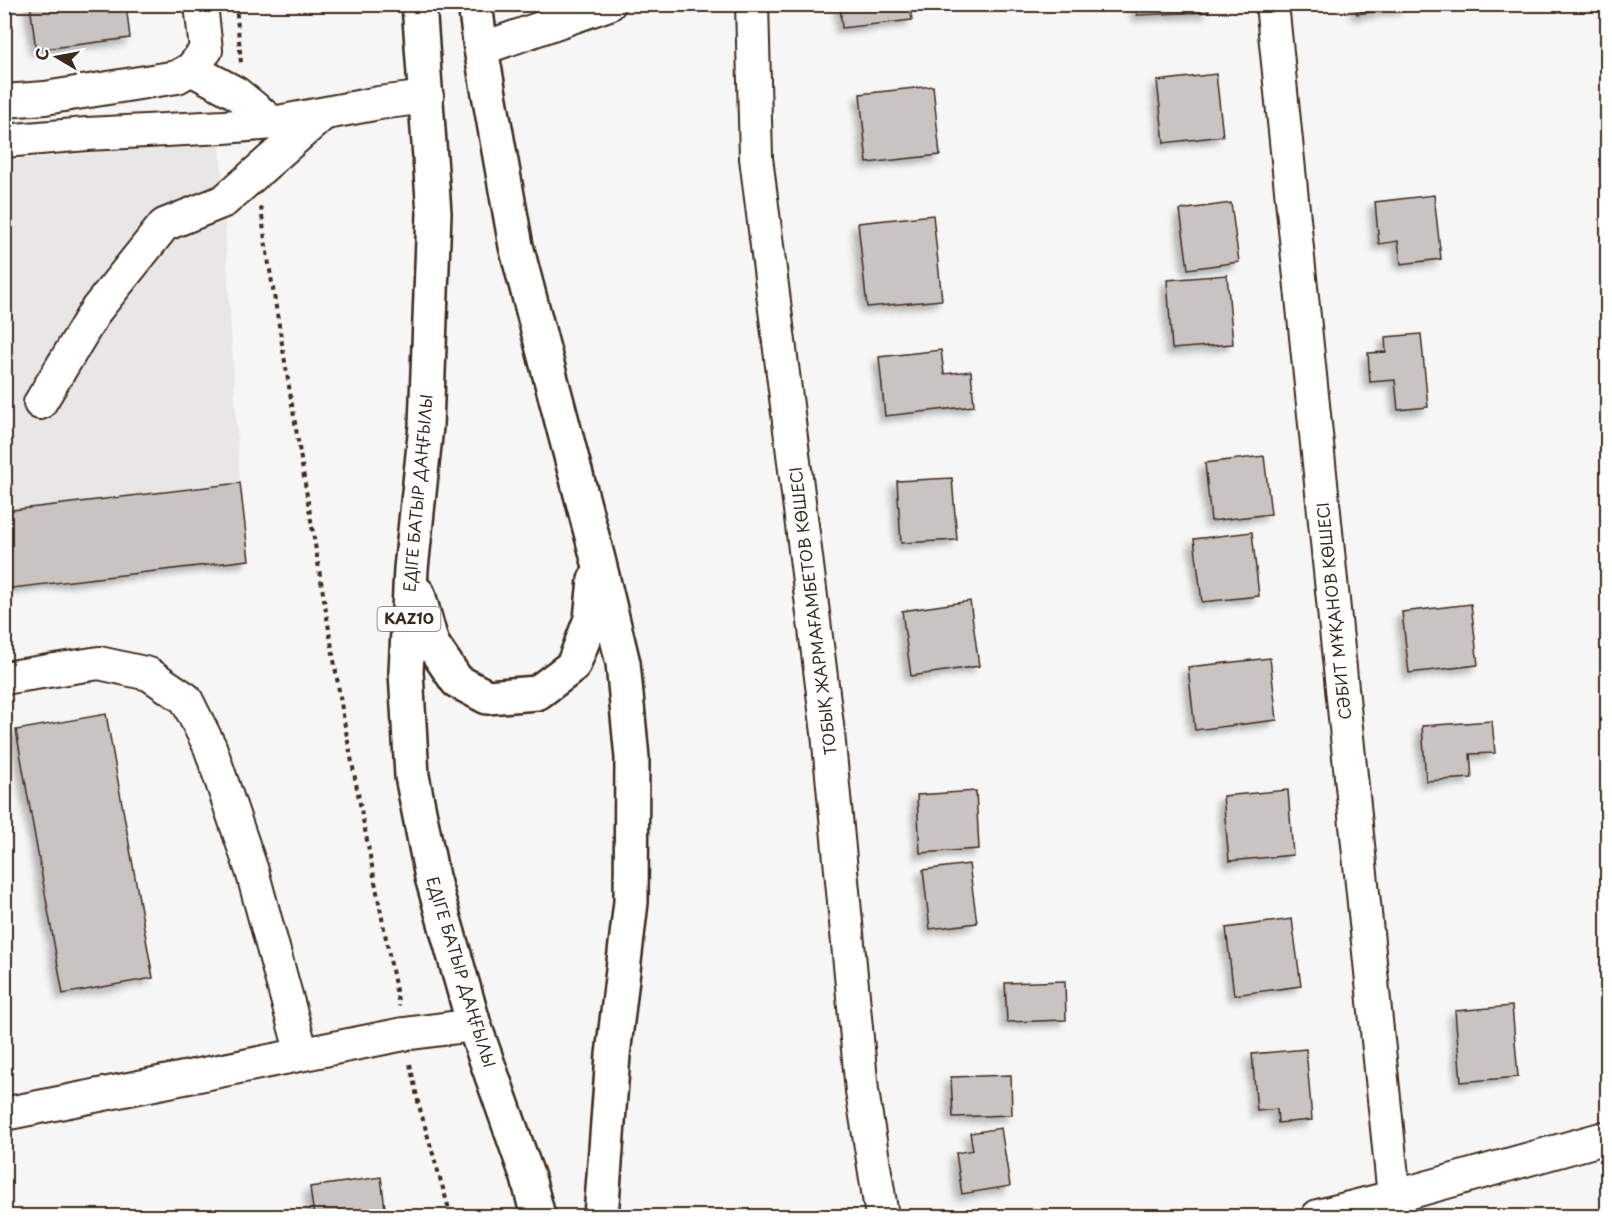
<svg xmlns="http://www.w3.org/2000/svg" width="1612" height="1221" viewBox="0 0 1612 1221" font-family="'Playpen Sans',sans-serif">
<defs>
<filter id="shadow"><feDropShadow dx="-5.5" dy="5.5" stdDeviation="3" flood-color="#0004"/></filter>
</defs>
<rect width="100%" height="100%" fill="#f7f6f6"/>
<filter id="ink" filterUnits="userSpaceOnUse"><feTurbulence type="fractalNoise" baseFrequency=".0167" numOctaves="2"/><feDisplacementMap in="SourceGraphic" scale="12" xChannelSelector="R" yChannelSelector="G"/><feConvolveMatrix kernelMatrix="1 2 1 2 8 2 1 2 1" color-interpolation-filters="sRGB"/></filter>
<g filter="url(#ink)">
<polygon fill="#e9e7e6" points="220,141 240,483 249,560 5,589 4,161"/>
<g fill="#c9c3c1" stroke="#3b2a1e" stroke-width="1.5" filter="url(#shadow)">
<polygon points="30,4 126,4 130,38 36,50"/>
<polygon points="840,4 910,4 912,20 842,28"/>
<polygon points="1137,4 1208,4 1209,12 1137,15"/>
<polygon points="1356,4 1405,4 1406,8 1357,14"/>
<polygon points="1216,74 1223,136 1164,143 1157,81"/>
<polygon points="933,86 940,155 867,163 860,94"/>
<polygon points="1434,195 1441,259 1401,264 1398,241 1379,244 1375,202"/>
<polygon points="1231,203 1239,262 1188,269 1180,210"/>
<polygon points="933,215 942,300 867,307 858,223"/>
<polygon points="1227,275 1233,344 1172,349 1167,280"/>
<polygon points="1421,334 1428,407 1398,410 1395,380 1370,382 1368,353 1386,352 1385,337"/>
<polygon points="941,350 944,374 971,371 974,406 885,416 879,357"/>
<polygon points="1264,456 1271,514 1211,521 1205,463"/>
<polygon points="952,478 957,540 901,543 897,481"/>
<polygon points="240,483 249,560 4,589 4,511"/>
<polygon points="1252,532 1259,596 1202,602 1194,539"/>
<polygon points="970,601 979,666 911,676 902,611"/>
<polygon points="1471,604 1478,665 1409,673 1402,612"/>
<polygon points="1270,658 1277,720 1195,730 1188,667"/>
<polygon points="106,714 153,978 63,994 16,730"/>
<polygon points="1492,721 1495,753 1470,754 1472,778 1426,781 1422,726"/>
<polygon points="1288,790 1293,855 1229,861 1223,796"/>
<polygon points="976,791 979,849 920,853 917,795"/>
<polygon points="969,864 977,923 930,929 923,870"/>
<polygon points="1292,919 1301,986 1234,995 1226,928"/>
<polygon points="1065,981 1066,1020 1007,1022 1005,983"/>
<polygon points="1512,1006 1518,1077 1461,1082 1455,1011"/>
<polygon points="1306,1049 1312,1120 1278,1123 1277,1109 1257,1111 1252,1054"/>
<polygon points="1011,1075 1012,1115 953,1117 951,1077"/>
<polygon points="1001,1128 1010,1186 962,1194 956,1153 973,1150 970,1133"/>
<polygon points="381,1177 386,1216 314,1216 310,1187"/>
</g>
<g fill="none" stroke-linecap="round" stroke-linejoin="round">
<g stroke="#3b2a1e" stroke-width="36">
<g id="minor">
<polyline points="752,4 756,158 828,733 862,1091 882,1216"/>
<polyline points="1272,4 1396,1216"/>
<polyline points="481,49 609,4"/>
<polyline points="191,69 236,93 273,123"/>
<polyline points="4,101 45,98 177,77 191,69 206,50 201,4"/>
<polyline points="4,141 87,134 224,127 273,123 379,103 427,97"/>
<polyline points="40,403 96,310 164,225 224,201 323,114"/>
<polyline points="4,678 99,663 149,674 186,699 210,747 252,871 302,1054"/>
<polyline points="4,1114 404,1034 474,1025"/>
<polyline points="1318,1216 1393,1197 1608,1137"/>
</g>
</g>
<g stroke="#3b2a1e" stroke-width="38">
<g id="major">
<polyline points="419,4 434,213 426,426 411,569 406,672 412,776 432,877 474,1025 528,1178 538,1216"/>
<polyline points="475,4 481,49 516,246 598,559 623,663 632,758 631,902 613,1055 601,1216"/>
<polyline points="418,594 432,644 457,681 487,697 537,693 573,666 591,619 595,580"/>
</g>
</g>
<g stroke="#3b2a1e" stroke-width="4" stroke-dasharray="4.5 4.5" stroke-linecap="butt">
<polyline points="236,4 241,63"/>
<polyline points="261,207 265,240 344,721 399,1006"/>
<polyline points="410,1064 419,1106 451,1216"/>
</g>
<use href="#minor" stroke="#fff" stroke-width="32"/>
<use href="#major" stroke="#fff" stroke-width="33"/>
</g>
</g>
<g text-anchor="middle" stroke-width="6" stroke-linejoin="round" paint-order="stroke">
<rect fill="#fff" stroke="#766a62" stroke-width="1.5" x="377.5" y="607" width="63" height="24" rx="4.5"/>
<g font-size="15" font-weight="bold" fill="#3b2a1e">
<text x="409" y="624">KAZ10</text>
</g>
<g font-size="16" fill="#3b2a1e" stroke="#fff">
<text transform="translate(418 493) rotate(-85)" y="6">ЕДІГЕ БАТЫР ДАҢҒЫЛЫ</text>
<text transform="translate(813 611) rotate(-97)" y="6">ТОБЫҚ ЖАРМАҒАМБЕТОВ КӨШЕСІ</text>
<text transform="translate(1334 611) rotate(-96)" y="6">СӘБИТ МҰҚАНОВ КӨШЕСІ</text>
<text transform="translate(461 972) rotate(73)" y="6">ЕДІГЕ БАТЫР ДАҢҒЫЛЫ</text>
</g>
</g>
<rect width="1612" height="1221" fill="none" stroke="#fff" stroke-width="24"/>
<rect x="12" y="12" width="1588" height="1197" fill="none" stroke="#3b2a1e" stroke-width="2" filter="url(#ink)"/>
<g transform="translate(57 57) rotate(280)" stroke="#ffffff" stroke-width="4.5" paint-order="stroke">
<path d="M0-4.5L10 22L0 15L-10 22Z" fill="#3b2a1e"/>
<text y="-9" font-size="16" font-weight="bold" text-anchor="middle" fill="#3b2a1e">С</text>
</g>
</svg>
